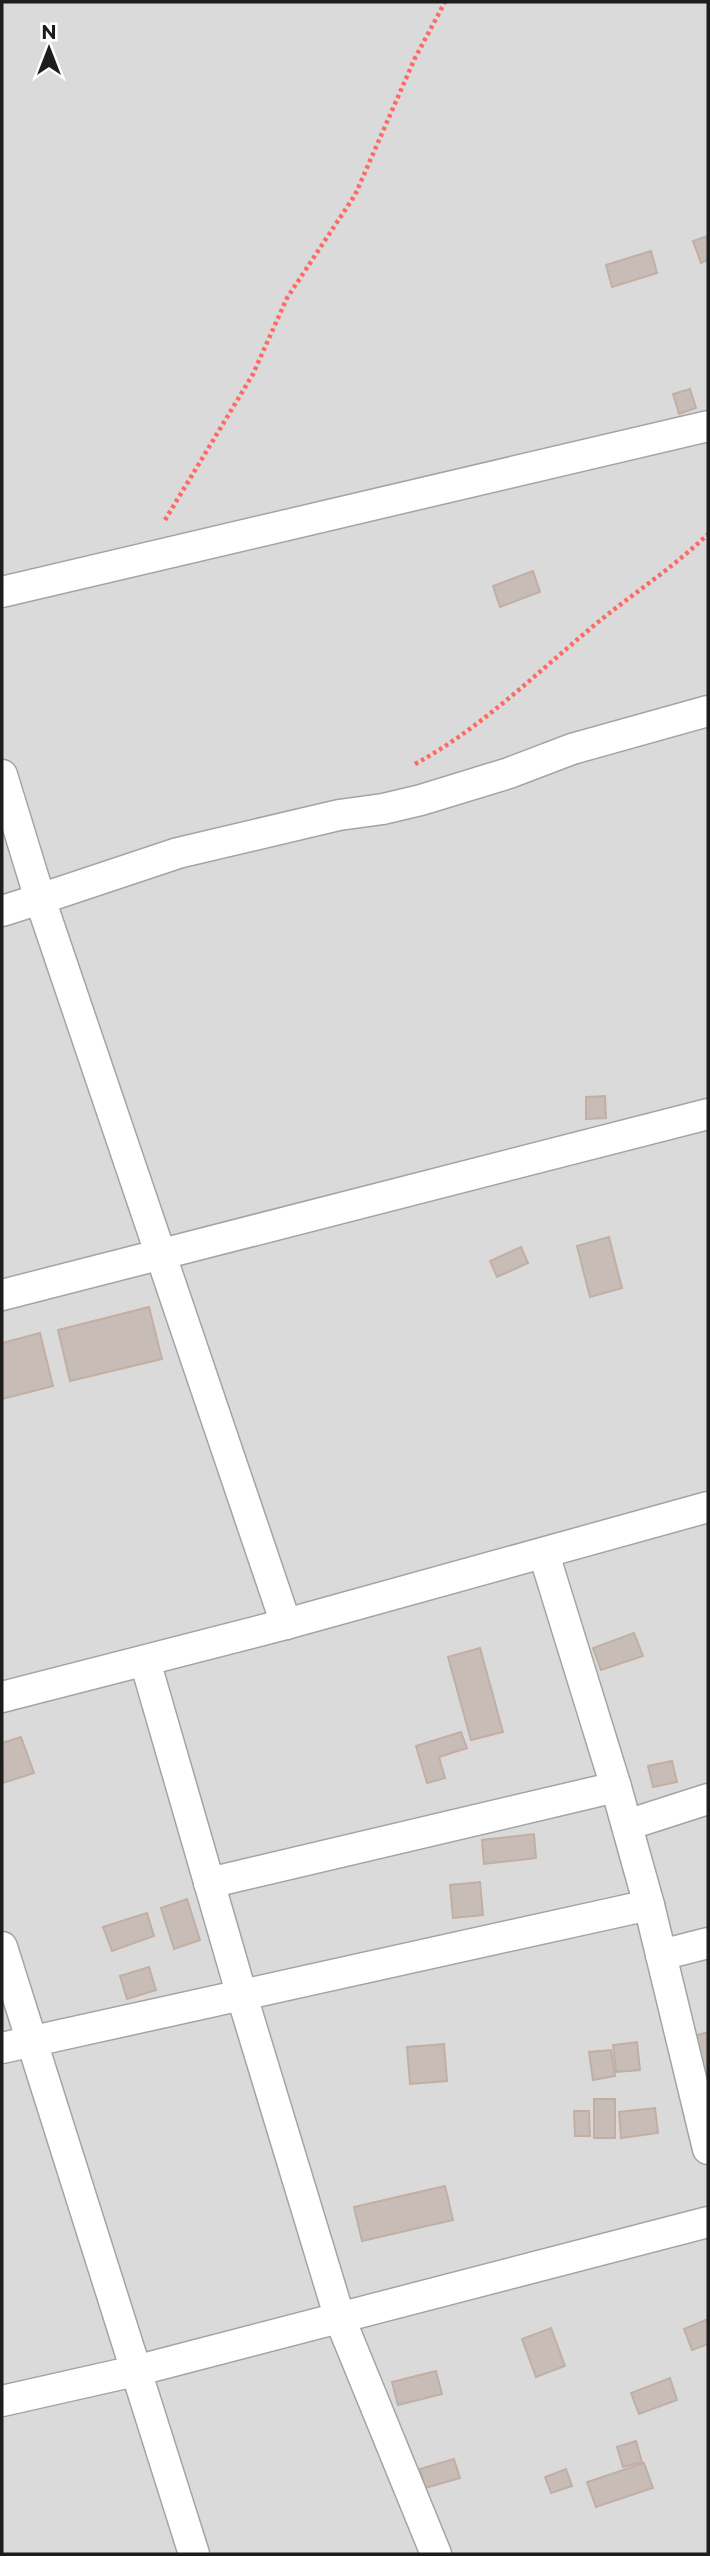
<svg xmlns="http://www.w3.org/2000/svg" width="710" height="2556" viewBox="0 0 710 2556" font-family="Montserrat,sans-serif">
<rect width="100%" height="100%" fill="#efeae3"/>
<rect fill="#dbdada" x="2" y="2" width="706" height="2552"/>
<g fill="#c7bcb6" stroke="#c1afa5" stroke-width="2">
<polygon points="708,236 708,260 701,263 693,241"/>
<polygon points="651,251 657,273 612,287 606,265"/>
<polygon points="690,389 696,408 679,414 673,394"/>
<polygon points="533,571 540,592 500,607 493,586"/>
<polygon points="605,1096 606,1118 586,1119 586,1097"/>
<polygon points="609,1237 622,1288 590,1297 577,1246"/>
<polygon points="521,1247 528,1263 497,1277 490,1261"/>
<polygon points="149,1307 162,1359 70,1381 58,1330"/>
<polygon points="40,1333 53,1386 2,1399 2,1343"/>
<polygon points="634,1633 643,1656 601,1670 593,1648"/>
<polygon points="480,1648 503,1732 471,1740 448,1657"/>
<polygon points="461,1732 467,1748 439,1757 445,1778 427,1783 416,1746"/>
<polygon points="21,1737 34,1773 3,1783 2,1743"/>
<polygon points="672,1761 677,1782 653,1787 648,1766"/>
<polygon points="534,1834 536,1858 484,1864 482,1840"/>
<polygon points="480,1882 483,1915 453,1918 450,1885"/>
<polygon points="187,1899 200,1940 174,1949 161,1908"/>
<polygon points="147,1913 154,1936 112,1951 103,1927"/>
<polygon points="149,1967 156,1990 127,1999 120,1976"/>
<polygon points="708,2032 708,2085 707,2085 694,2036"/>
<polygon points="637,2042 640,2070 616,2072 613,2045"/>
<polygon points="444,2044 447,2081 410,2084 407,2047"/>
<polygon points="611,2050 615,2076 593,2080 589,2052"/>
<rect x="594" y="2099" width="21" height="39"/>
<polygon points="655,2108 658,2133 621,2138 619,2112"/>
<polygon points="574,2111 589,2111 590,2136 575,2136"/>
<polygon points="445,2186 453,2220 362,2241 354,2207"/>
<polygon points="708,2319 708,2344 692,2350 684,2329"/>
<polygon points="551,2328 565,2366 536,2377 522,2339"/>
<polygon points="436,2371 442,2394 398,2405 392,2382"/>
<polygon points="670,2378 677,2400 639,2414 631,2393"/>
<polygon points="636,2441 642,2462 623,2467 617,2447"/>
<polygon points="454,2459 460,2478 425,2488 420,2469"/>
<polygon points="644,2463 653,2488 596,2507 587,2482"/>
<polygon points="566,2469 572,2486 551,2493 545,2477"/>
</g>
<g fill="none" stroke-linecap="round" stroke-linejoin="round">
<g stroke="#a4a4a4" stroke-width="33">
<g id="minor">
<polyline points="2,592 708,426"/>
<polyline points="2,775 40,899 2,911"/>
<polyline points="2,1295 708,1114"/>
<polyline points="544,1554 616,1787 649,1905 708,2149"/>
<polyline points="286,1624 40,899 178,853 339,815 383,809 421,800 509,773 572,749 708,711"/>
<polyline points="145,1661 242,1996 340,2319 436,2554"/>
<polyline points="2,1697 286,1624 708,1507"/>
<polyline points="627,1825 708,1799"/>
<polyline points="209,1883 616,1787"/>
<polyline points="2,1947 194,2554"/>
<polyline points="661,1955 708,1943"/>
<polyline points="2,2048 649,1905"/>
<polyline points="2,2401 135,2371 708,2222"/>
</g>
</g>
<g stroke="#fe6964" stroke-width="4.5" stroke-dasharray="3.5 3.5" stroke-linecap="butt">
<polyline points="165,520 253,374 287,298 355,195 415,58 445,2"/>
<path d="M 415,764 C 478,730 530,679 584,634 C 624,599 670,571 708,534"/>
</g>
<use href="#minor" stroke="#fff" stroke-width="30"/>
</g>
<rect width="710" height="2556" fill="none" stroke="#1d1d1d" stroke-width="7"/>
<g transform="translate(49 49)" stroke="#ffffff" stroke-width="5" paint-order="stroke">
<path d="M0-5L12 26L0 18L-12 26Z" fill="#1d1d1d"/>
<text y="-10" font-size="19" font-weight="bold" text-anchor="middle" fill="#1d1d1d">N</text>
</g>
</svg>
